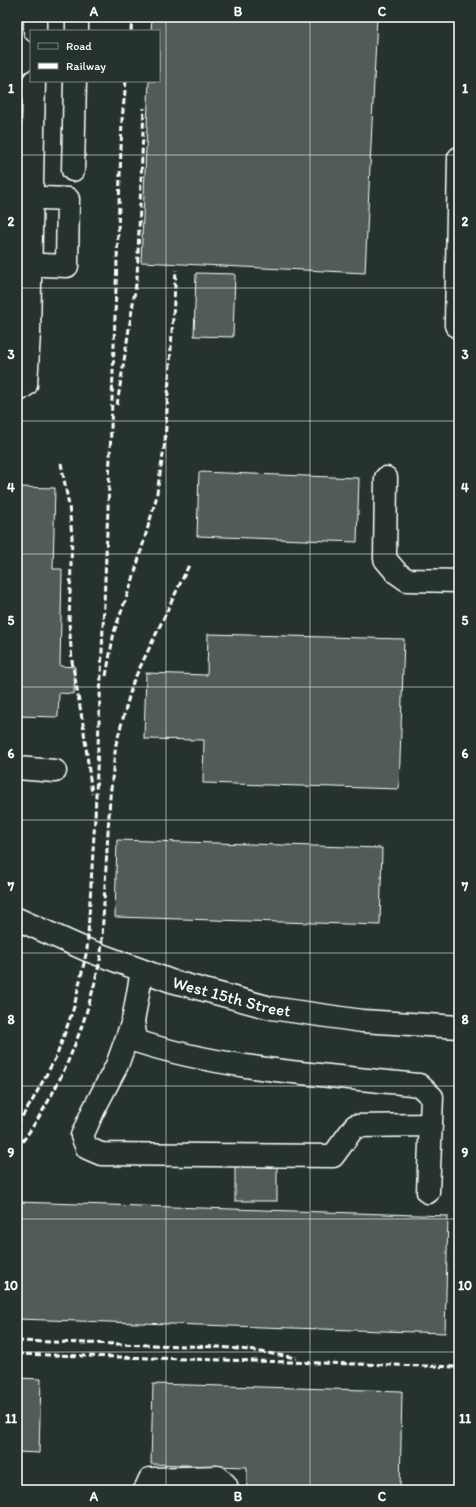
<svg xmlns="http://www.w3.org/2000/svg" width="476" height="1507" viewBox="0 0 476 1507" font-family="Itim,sans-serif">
<rect width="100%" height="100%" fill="#26332d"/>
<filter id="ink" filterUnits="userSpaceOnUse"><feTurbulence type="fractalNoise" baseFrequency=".025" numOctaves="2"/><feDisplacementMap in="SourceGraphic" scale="8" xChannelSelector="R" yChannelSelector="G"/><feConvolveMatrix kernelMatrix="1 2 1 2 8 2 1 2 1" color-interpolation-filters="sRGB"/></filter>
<g filter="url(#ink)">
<g fill="#515c57" stroke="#fff">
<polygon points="152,17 377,17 365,273 141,262 149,81 159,81 159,31 151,31"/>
<polygon points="196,273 235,274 233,337 194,336"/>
<polygon points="199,472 359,478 357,542 197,536"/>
<polygon points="17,487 55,488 53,569 62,569 60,666 75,667 74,694 59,693 58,717 17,716 17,720"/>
<polygon points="208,634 404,639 399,789 203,783 204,740 144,739 146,673 207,675"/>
<polygon points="117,840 382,848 380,925 115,917"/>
<rect x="235" y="1160" width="42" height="41"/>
<polygon points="17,1202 448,1216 445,1333 17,1319"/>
<polygon points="17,1378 41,1379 39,1453 17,1452"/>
<polygon points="153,1384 402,1391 400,1490 247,1490 247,1467 151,1464"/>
</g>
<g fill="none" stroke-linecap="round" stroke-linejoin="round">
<g stroke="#fff" stroke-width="25">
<g id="minor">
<polyline points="35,31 35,17"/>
<polyline points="77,31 77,17"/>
<polyline points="459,158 456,325 459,328"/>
<polyline points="73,170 75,81"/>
<polyline points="17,264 67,266 68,199 18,197"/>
<polyline points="17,332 29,333 34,81"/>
<polyline points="17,391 26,385 29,333"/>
<polyline points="386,478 385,559 397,573 407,580 459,581"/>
<polyline points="17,768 55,771"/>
<path id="s1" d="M 17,919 L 87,950 L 171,981 L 271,1008 L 362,1021 L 459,1027"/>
<path d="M 142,971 L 133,1021 L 136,1041 C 224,1070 327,1075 419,1085 L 432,1097 L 428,1192"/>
<polyline points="133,1021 117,1065 93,1111 82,1136 87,1148 101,1154 333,1156 355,1126 431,1125"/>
<polyline points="145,1490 150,1479 218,1477 226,1485 227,1490"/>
</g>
</g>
<use href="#minor" stroke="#26332d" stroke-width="22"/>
<g stroke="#fff" stroke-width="3" stroke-dasharray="6 3" stroke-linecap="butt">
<polyline points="131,31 132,17"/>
<polyline points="117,405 137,278 144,108"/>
<polyline points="61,463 69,506 72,536 69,622 72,661 83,724 92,794"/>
<polyline points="106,676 114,632 133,579 156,499 165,442 176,270"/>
<polyline points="17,1124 31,1103 57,1055 74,1007 87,950 95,818 109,484 122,120 126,81"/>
<path d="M 17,1149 C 60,1092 87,1025 101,955 L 110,797 L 116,744 L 133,682 L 190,563"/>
<polyline points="17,1341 219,1347 249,1350 296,1358"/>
<polyline points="17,1354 459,1367"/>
</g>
</g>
</g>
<path fill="none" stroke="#fff" stroke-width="1" stroke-opacity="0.55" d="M 166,17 L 166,1490M 310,17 L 310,1490M 17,155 L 459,155M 17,288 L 459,288M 17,421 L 459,421M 17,554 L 459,554M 17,687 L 459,687M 17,820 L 459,820M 17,953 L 459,953M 17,1086 L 459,1086M 17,1219 L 459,1219M 17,1352 L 459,1352"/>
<g text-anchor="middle" stroke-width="3.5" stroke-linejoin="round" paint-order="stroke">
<g font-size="17" fill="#fff" stroke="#26332d">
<text dy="6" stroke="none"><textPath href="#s1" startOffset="229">West 15th Street</textPath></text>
</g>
</g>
<rect width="476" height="1507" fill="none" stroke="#26332d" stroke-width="44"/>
<rect x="30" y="30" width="130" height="52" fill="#26332d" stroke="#7d8581"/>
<rect x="38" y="43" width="20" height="6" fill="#26332d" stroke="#7d8581"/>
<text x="66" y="50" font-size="12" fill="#ffffff">Road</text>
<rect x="38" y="63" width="20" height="6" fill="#ffffff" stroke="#7d8581"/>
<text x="66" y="70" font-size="12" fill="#ffffff">Railway</text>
<rect x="22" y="22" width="432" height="1463" fill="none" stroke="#fff" stroke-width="1.5"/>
<g font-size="13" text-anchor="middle" font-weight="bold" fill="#fff">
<text x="94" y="16">A</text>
<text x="238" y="16">B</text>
<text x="382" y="16">C</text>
<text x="11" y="93">1</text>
<text x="465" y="93">1</text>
<text x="11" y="226">2</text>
<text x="465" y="226">2</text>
<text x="11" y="359">3</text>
<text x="465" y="359">3</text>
<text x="11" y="492">4</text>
<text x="465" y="492">4</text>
<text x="11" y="625">5</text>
<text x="465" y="625">5</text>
<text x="11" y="758">6</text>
<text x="465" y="758">6</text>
<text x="11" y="891">7</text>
<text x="465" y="891">7</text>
<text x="11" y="1024">8</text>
<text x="465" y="1024">8</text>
<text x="11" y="1157">9</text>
<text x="465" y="1157">9</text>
<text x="11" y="1290">10</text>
<text x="465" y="1290">10</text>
<text x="11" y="1423">11</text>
<text x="465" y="1423">11</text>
<text x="94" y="1501">A</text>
<text x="238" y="1501">B</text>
<text x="382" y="1501">C</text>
</g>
</svg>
